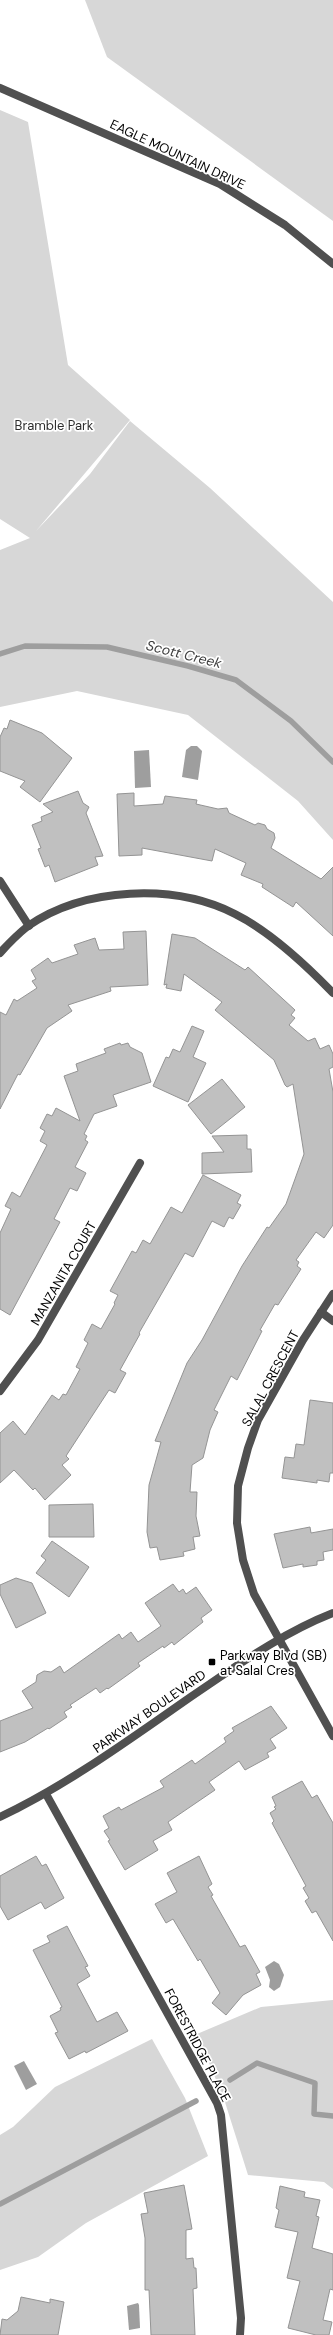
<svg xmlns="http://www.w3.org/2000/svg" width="333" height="2335" viewBox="0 0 333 2335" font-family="'DM Sans',sans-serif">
<rect width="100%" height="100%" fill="#fff"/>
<g fill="#d7d7d7">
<polygon points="85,0 333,0 333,221 107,57"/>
<polygon points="0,110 28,122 68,365 130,420 36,531 90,474 130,421 210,488 333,602 333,840 298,801 188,715 77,691 0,707 0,550 30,538 0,519"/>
<polygon points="333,2000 333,2189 324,2182 248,2175 224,2099 197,2034 261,2007"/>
<polygon points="152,2039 185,2098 208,2156 86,2223 38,2257 0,2270 0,2135 13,2127 55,2087"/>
</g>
<g fill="#9e9e9e">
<polygon points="191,746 197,746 202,751 198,780 182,777 186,750"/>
<polygon points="149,750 151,787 135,788 134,751"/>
<polygon points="274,1961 279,1964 284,1975 280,1987 274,1991 269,1987 270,1980 265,1967"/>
<polygon points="24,2061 37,2084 26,2090 14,2066"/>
<polygon points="138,2303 139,2305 140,2328 129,2330 127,2306"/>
</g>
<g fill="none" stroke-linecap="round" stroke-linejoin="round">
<g stroke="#9e9e9e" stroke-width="5.5">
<polyline points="0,654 25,646 107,647 188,666 236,680 291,721 333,762"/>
<polyline points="230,2080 257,2063 315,2083 314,2114 333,2116"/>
<polyline points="0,2204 196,2101"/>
</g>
</g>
<g fill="#c0c0c0" stroke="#949494">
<polygon points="10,720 42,733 72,758 40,802 20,787 25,781 0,771 0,737 4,728 7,729"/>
<polygon points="78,791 83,803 89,807 86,813 103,856 95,857 98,865 55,882 49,865 45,867 38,849 41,848 32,825 42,821 41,817 53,812 43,804"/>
<polygon points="134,793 134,806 163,804 165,796 197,800 196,804 218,809 227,808 229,813 255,825 258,823 265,825 267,829 274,833 275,838 271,848 321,879 333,867 333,936 296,902 293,907 262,887 263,884 241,875 246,863 215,849 212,861 142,848 142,855 119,856 117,794"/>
<polygon points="146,931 148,985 110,987 111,991 68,1005 72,1011 47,1028 20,1075 18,1074 0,1109 0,1012 6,1015 14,999 17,1001 37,988 32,981 36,979 31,970 48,958 52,963 78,954 74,945 95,938 99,950 124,949 123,932"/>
<polygon points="172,934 195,938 245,970 248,967 295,1010 291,1015 295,1018 289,1025 308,1041 315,1038 320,1049 329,1045 333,1054 333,1067 329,1069 333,1092 333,1225 324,1238 316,1232 296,1260 299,1262 297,1266 301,1269 278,1305 275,1304 260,1330 262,1331 237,1380 231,1376 214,1410 218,1412 210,1430 203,1458 192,1465 190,1492 197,1492 196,1516 200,1536 193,1537 195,1549 183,1552 184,1556 160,1560 157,1547 150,1548 147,1532 149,1485 161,1442 155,1441 187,1363 202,1340 242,1266 267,1227 269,1228 286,1204 304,1154 293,1084 287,1087 285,1085 274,1060 215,1010 222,1002 184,974 181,991 166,988 167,984 164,985"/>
<polygon points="192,1026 204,1031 193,1057 206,1063 188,1102 153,1086 166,1057 169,1058 173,1049 180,1052"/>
<polygon points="120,1043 121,1045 128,1043 130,1047 142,1053 151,1082 113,1095 117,1106 94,1114 84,1134 87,1136 85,1140 88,1142 75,1167 86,1173 77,1191 70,1188 54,1219 60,1222 10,1315 0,1309 0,1233 11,1209 5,1206 12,1192 20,1197 47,1145 40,1141 45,1131 40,1128 47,1114 52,1116 56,1108 80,1121 64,1076 78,1071 76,1064 106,1053 104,1049"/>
<polygon points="222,1079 245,1107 211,1134 188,1105"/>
<polygon points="247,1135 247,1149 251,1149 252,1172 202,1174 202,1153 224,1152 212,1136"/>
<polygon points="203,1175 241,1195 237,1203 241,1205 233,1219 229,1217 224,1227 212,1221 193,1257 185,1253 139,1333 140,1334 120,1370 126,1373 115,1393 109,1390 66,1456 69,1459 62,1465 71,1475 45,1500 35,1488 33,1490 14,1470 0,1483 0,1433 13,1421 25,1435 52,1395 59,1400 63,1394 66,1395 80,1369 76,1367 88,1343 84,1340 92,1324 101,1329 115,1304 114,1303 118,1295 110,1291 132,1251 136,1253 143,1240 150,1244 171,1207 182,1213"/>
<polygon points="310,1400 333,1403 333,1473 330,1473 329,1482 317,1480 317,1483 282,1478 285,1457 294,1458 296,1444 304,1445"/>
<polygon points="93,1504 94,1537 49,1537 49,1505"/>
<polygon points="310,1527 311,1533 333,1529 333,1550 323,1552 324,1560 317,1561 317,1565 303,1567 303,1564 283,1568 274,1534"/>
<polygon points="52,1541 89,1567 69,1597 36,1573 46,1560 41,1556"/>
<polygon points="16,1578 32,1583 46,1613 16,1628 0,1594 0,1585"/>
<polygon points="173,1584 179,1592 183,1589 186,1594 196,1587 212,1610 201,1618 203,1622 174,1645 172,1642 164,1648 163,1646 138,1663 140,1666 108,1689 107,1688 100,1693 96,1688 70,1705 72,1707 64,1712 67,1717 49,1729 48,1728 25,1742 0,1752 0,1721 33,1708 22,1691 36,1682 37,1675 44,1671 51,1672 60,1666 64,1673 119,1634 122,1639 131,1632 138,1642 161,1626 145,1603"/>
<polygon points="271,1706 287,1728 270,1739 276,1748 267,1753 269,1757 245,1770 239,1761 209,1782 215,1790 168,1822 172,1830 153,1841 158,1850 125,1870 108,1841 110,1840 104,1831 109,1828 103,1816 119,1807 121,1810 164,1787 160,1781 192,1760 195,1764 226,1742 224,1738 234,1731 232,1728"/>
<polygon points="302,1781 312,1798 317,1795 333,1823 333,1941 316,1911 312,1913 305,1901 309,1898 303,1888 306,1886 272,1823 274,1821 270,1813 276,1809 274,1807 276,1806 272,1797"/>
<polygon points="36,1856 42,1866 46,1864 64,1898 45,1909 41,1902 8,1920 0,1906 0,1876"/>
<polygon points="199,1856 212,1884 208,1887 213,1895 211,1896 240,1947 245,1945 260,1972 256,1974 261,1985 243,1995 226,2015 212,2003 220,1993 200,1959 198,1961 173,1919 166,1923 155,1904 177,1892 167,1873"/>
<polygon points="67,1926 88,1966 85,1967 90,1976 77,1984 97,2022 117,2012 128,2031 86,2053 85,2051 69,2059 55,2033 58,2032 50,2016 61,2010 60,2008 62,2007 33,1950 50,1942 47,1936"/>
<polygon points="184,2185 192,2229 186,2230 186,2259 193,2258 194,2268 196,2268 197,2288 193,2289 195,2335 151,2335 149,2290 145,2290 145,2238 141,2214 148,2213 144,2193"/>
<polygon points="280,2186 305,2192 304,2197 320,2200 316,2216 319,2217 312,2248 333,2254 333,2290 330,2289 323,2320 332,2322 329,2335 316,2335 288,2328 300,2281 287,2278 298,2232 275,2227 279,2210 276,2208"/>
<polygon points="21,2297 50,2303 50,2299 64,2302 58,2335 0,2335 2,2319 7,2320 18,2311"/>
</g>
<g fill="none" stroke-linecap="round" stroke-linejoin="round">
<g stroke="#505050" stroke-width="8">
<polyline points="0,88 220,184 285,225 333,264"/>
<polyline points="0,881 29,926"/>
<path d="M 0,953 C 9,943 18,934 28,926 C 85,887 174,883 235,914 C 271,932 305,964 333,993"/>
<polyline points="333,1294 303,1340 258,1420 248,1448 238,1486 237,1523 243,1560 254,1594 333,1736"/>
<polyline points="321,1312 333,1321"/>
<polyline points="0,1391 38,1340 140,1163"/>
<polyline points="46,1794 217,2103 221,2115 241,2318 240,2335"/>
</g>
<path stroke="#505050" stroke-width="8" d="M 0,1817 C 69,1784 130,1739 192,1696 C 238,1665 282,1633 333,1613"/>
</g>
<rect fill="#000" stroke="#fff" stroke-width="1.5" x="208" y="1658" width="8" height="8" rx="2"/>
<g text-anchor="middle" stroke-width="3.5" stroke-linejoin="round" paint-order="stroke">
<g font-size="13" fill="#000" stroke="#fff">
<text transform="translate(178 154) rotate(25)" y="5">EAGLE MOUNTAIN DRIVE</text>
<text transform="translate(63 1273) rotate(-60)" y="5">MANZANITA COURT</text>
<text transform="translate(270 1378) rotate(-62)" y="5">SALAL CRESCENT</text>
<text transform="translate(149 1711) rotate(-35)" y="5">PARKWAY BOULEVARD</text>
<text transform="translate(198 2045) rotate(62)" y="5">FORESTRIDGE PLACE</text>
</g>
<g font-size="13" fill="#2e2e2e" stroke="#fff">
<text x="54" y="430">Bramble Park</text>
</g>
<g font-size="13" fill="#000" stroke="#fff" text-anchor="start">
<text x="220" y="1660">Parkway Blvd (SB)<tspan x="220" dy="15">at Salal Cres</tspan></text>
</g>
<g font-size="14" font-style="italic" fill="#3f3f3f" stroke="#fff">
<text transform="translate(184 654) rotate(14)" y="5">Scott Creek</text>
</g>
</g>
</svg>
